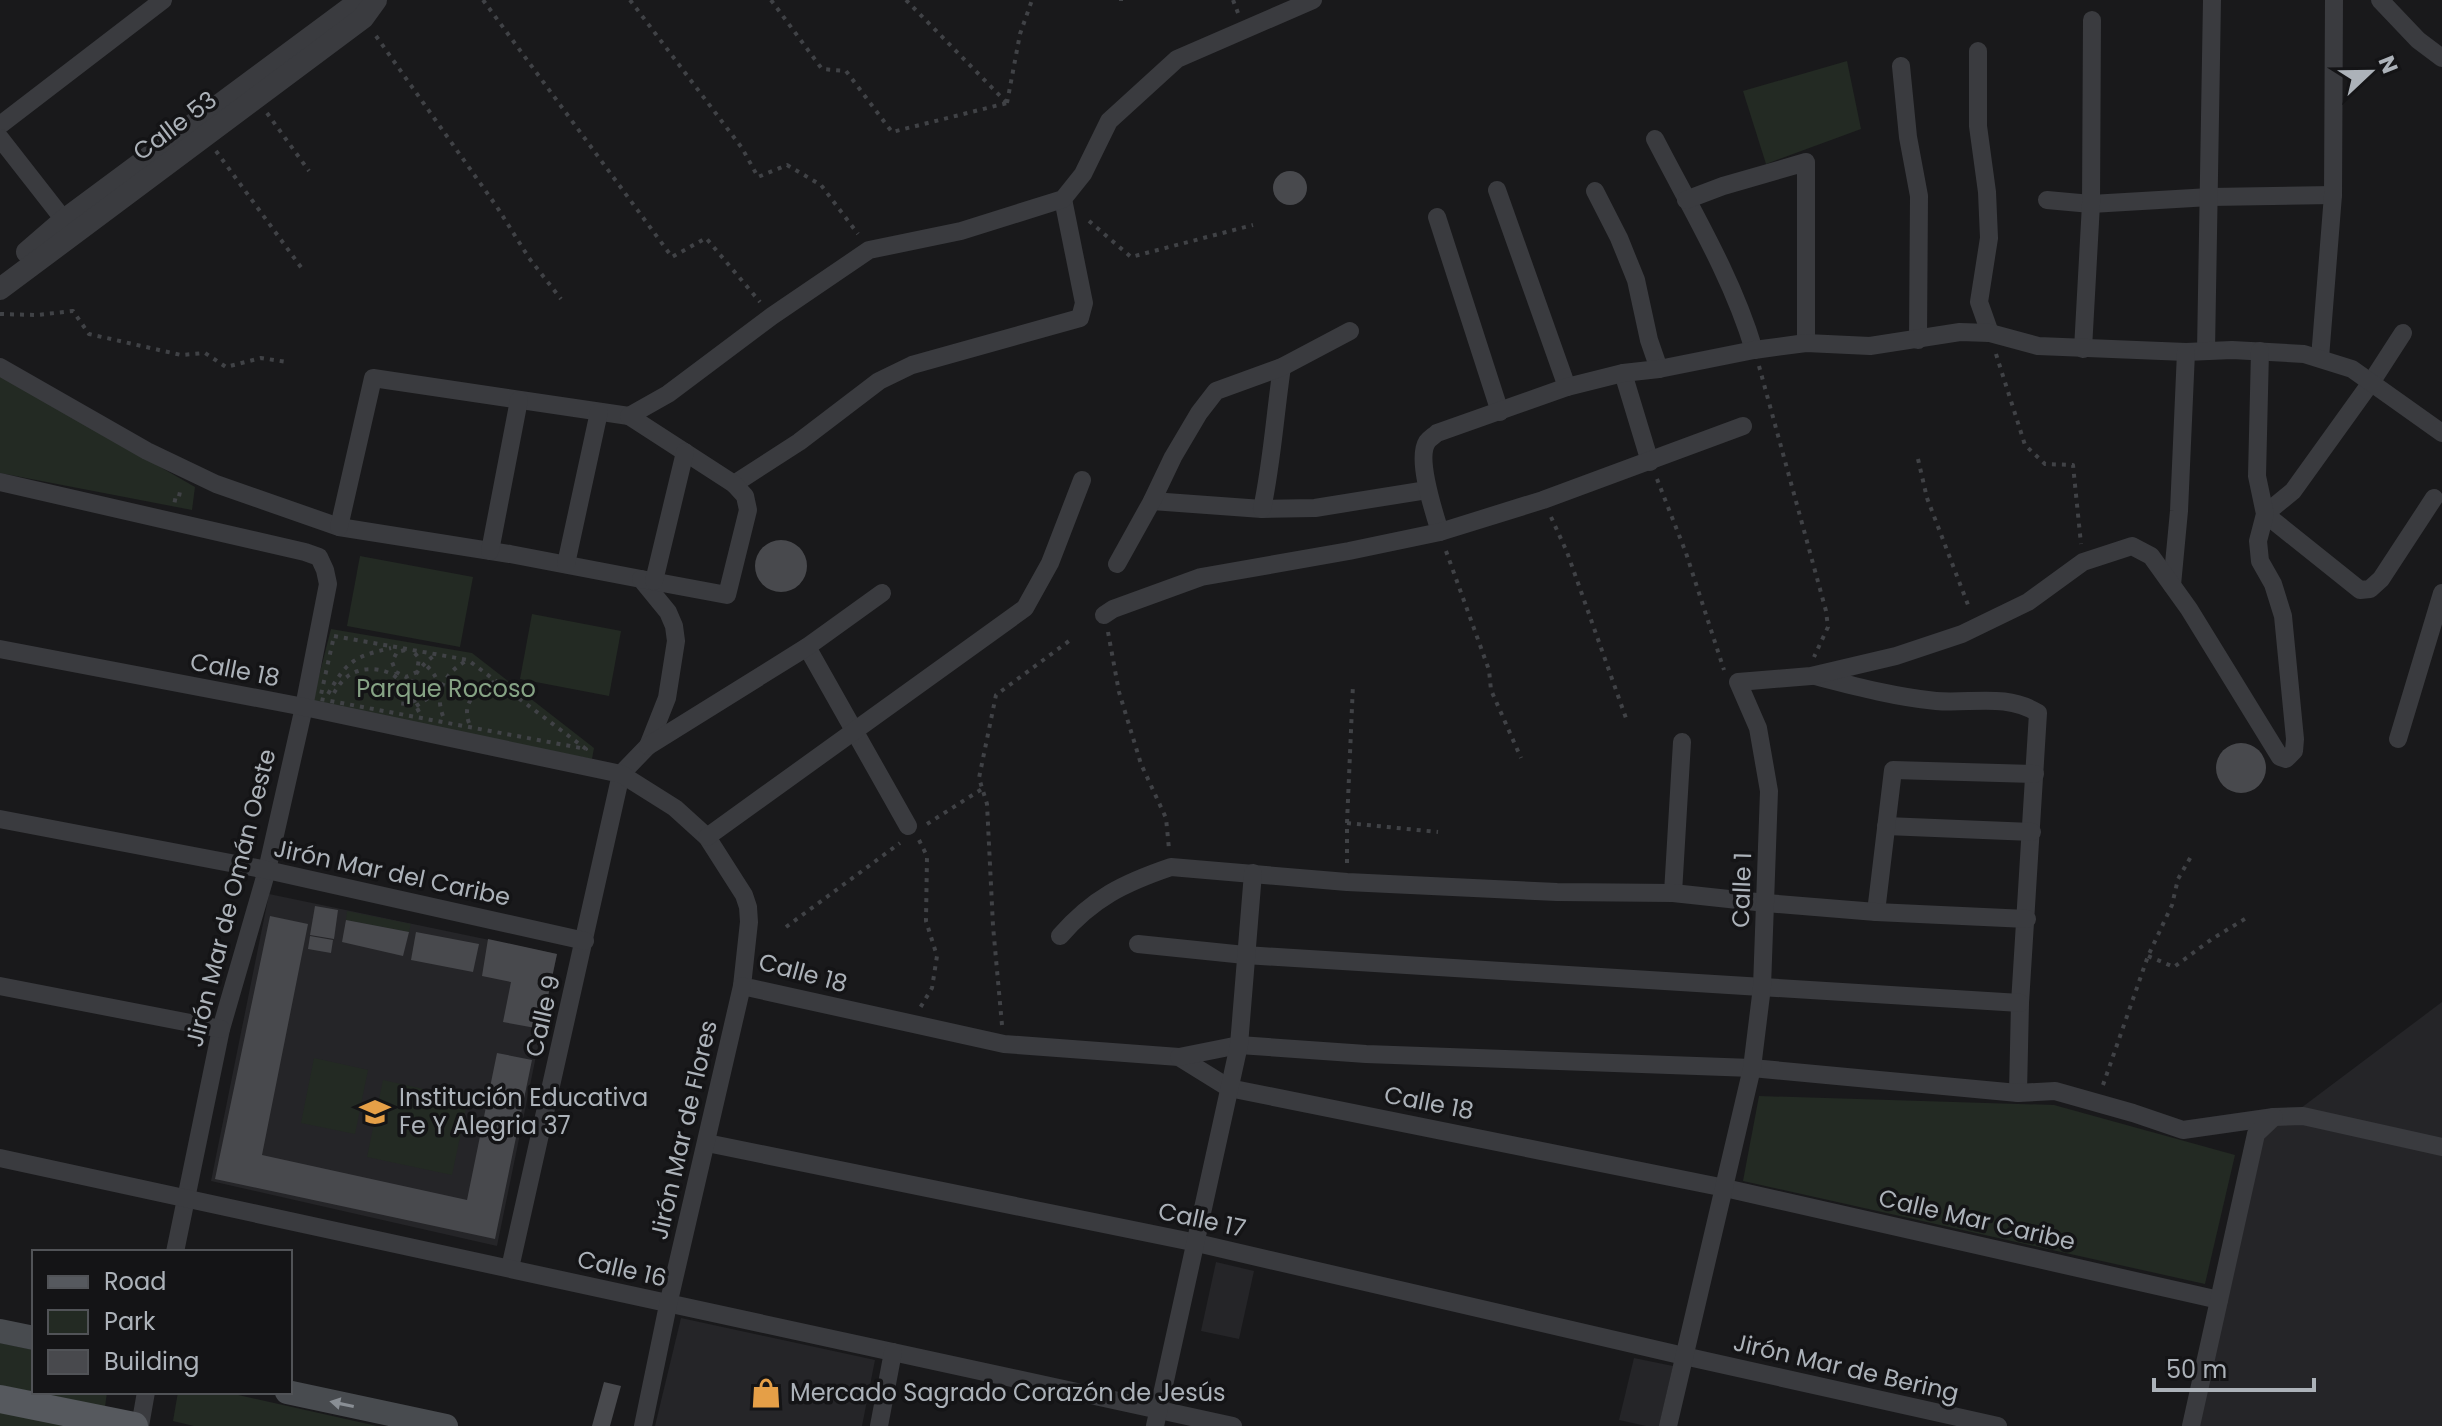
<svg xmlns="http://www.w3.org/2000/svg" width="2442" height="1426" viewBox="0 0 2442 1426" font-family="Poppins,sans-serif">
<rect width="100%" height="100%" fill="#19191b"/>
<g fill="#252528">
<polygon points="269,894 557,954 497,1246 211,1181"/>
<polygon points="2442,1002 2442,1426 2195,1426 2261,1138"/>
<polygon points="1216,1262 1254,1271 1239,1339 1201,1331"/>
<polygon points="681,1318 875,1360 862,1426 655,1426"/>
<polygon points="1634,1358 1673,1366 1659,1426 1646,1426 1619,1420"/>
</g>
<g fill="#232a23">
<polygon points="1847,61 1861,129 1766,164 1743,91"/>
<polygon points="0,375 195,487 192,510 0,473"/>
<polygon points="360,556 473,577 460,647 347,626"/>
<polygon points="532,614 621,631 609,696 520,679"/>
<polygon points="331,629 472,653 594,748 592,759 312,703"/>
<polygon points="347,911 411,924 409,932 346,920"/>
<polygon points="314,1058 368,1070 355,1134 301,1123"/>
<polygon points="383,1080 468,1099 452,1175 367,1157"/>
<polygon points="1759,1096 2054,1105 2235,1155 2205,1284 1743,1181"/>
<polygon points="0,1343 34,1350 34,1392 107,1392 105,1407 0,1385"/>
<polygon points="178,1392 225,1392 377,1426 194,1426 173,1421"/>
<polygon points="0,1410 79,1426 0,1426"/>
</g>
<g fill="#48494d">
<circle cx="1290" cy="188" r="17"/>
<circle cx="781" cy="566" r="26"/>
<circle cx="2241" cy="768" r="25"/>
<polygon points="315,906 338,910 334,939 310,935"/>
<polygon points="270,916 308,924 262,1155 467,1200 497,1053 532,1060 495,1239 215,1179"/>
<polygon points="346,920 409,932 403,956 342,942"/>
<polygon points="416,932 479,944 473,972 411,960"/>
<polygon points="310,936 333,940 331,953 308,949"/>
<polygon points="488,939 557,954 541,1029 503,1022 511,982 482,976"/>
<polygon points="604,1382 621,1386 610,1426 592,1426"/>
</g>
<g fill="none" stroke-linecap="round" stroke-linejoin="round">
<g stroke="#404246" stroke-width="4" stroke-dasharray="4 6" stroke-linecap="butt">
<polyline points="483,0 672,257 706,238 760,302"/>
<polyline points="630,0 742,148 758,177 787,165 821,185 858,234"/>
<polyline points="771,0 822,69 846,71 892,132 1007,103"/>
<polyline points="906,0 1007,103"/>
<polyline points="1121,0 1121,1"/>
<polyline points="1233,0 1238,13"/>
<polyline points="376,36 497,207 529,258 561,299"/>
<polyline points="1007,103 1020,34 1032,0"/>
<polyline points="267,113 309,171"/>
<polyline points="216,151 303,270"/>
<polyline points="1089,221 1131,257 1253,225"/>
<polyline points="0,314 37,315 73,311 89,334 181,355 205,353 226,367 261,358 287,362"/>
<polyline points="1996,354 2025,445 2045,464 2073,465 2081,544"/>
<polyline points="1759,366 1826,611 1828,627 1814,657"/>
<polyline points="1918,459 1927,498 1970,610"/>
<polyline points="1657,479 1686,553 1724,670"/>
<polyline points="173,500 178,501 181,487"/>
<polyline points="1551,517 1567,552 1627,721"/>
<polyline points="1446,551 1489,670 1491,690 1521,758"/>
<polyline points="1108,632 1119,692 1141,764 1166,818 1169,849"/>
<polygon points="334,636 468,660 586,749 320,699"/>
<polyline points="405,650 397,652 392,662 396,672 406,677 417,672 419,658 412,650"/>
<path d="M 334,693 C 339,684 347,674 358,671 C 373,666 399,671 403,688 C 405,694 403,702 403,708"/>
<path d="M 328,694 C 347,661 353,657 391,648"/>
<path d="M 416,706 L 436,693 C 440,679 434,673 424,663"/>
<path d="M 419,712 C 405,684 413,672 436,654"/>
<path d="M 443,716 C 434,692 445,673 466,661"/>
<path d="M 469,723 C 461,701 478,690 496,681"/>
<polyline points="1347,823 1438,832"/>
<polyline points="927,824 982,789"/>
<polyline points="919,840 927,856 926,921 937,956 932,988 920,1008"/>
<polyline points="1347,863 1347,823 1353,684"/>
<polyline points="786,927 900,843"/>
<polyline points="2148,956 2174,967 2212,939 2248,917"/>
<polyline points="1002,1025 993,926 987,804 979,778 996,695 1073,638"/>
<polyline points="2103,1085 2148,956 2172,905 2178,879 2193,853"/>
</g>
<g stroke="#3a3b3f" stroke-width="18">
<polyline points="2380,0 2418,40 2442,58"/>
<polyline points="1978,51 1978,126 1987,192 1989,238 1979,302 1990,333"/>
<polyline points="1901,66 1908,137 1919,196 1918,340"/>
<polyline points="0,125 163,0"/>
<polyline points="0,138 64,220"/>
<path d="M 1655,139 C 1690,207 1732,276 1754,350"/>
<polyline points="1497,190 1567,387"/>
<polyline points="1595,191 1619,238 1636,280 1649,340 1659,369"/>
<polyline points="1686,200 1723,186 1806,162 1806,343"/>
<polyline points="2047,200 2091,204 2210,197 2333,195"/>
<polyline points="1437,217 1500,412"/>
<polyline points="2403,333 2372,381 2293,491 2265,514 2360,590 2370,589 2381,579 2434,498"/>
<polyline points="2083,349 2091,204 2092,20"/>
<polyline points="2206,351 2212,0"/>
<polyline points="2320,358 2333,195 2334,0"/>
<polyline points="0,367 147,451 216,484 339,527 510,554 641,579 668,612 674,626 676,641 667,698 648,746 621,774 510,1268"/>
<polyline points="1623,373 1650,462"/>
<polyline points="0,482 305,552 319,557 325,570 328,584 304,707 267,870 221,1029 175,1252"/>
<polyline points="734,484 799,442 879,381 912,365 1080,318 1084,303 1063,199"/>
<polyline points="1152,501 1262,509 1315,508 1427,490"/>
<path d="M 1262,509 C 1272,463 1275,414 1282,367"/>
<polyline points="339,527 373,378 629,416"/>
<path d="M 1440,532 C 1434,512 1416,459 1427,442 C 1430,438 1434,436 1437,433 L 1567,387 L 1623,373 L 1659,369 L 1754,350 L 1806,343 L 1870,346 L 1960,332 L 1990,333 L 2038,346 L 2186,352 L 2232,350 L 2304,354 L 2352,369 L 2442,433"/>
<polyline points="490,551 519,400"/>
<polyline points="566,564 599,412"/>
<polyline points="1117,564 1152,501 1173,457 1199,413 1216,391 1282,367 1350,331"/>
<polyline points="641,579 727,595 748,510 745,496 734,484 629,416 668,394 772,316 869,250 961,231 1063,199 1083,174 1109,121 1177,59 1313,0"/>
<polyline points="654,581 685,452"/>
<polyline points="2172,585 2179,511 2186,352"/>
<polyline points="1104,615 1113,609 1201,577 1349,551 1440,532 1543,500 1743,426"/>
<polyline points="807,647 908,826"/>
<polyline points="0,649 304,707 621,774 675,808 707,837 744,895 748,907 749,922 742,986 1004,1044 1179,1057 1229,1088 1725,1188 2219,1300"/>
<path d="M 1815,676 C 1854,686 1895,697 1936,701 C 1971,704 2006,693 2038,713 L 2020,1003 L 2018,1093"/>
<polyline points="2398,739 2442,593"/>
<polyline points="648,746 807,647 882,593"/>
<polyline points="0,819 267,870 585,941"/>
<polyline points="1886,826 2032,832"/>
<polyline points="707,837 1025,608 1050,563 1082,480"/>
<polyline points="1673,893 1682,742"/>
<polyline points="1876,912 1893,770 2035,774"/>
<path d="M 1060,936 C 1093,898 1124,883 1171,867 L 1347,882 L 1557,892 L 1673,893 L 1766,903 L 1876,912 L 2027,919"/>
<polyline points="1138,944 1245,955 2020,1003"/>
<polyline points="0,986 221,1029"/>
<polyline points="1179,1057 1239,1045 1366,1054 1752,1068 2018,1093 2055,1091 2133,1113 2183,1130 2274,1117 2303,1116 2442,1147"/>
<polyline points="707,1143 1197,1243 1684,1356 1998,1426"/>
<polyline points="0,1158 1233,1426"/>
<polyline points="140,1426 146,1392"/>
<polyline points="643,1426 668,1305 742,986"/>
<polyline points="879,1426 893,1352"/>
<polyline points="1155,1426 1239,1045 1253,873"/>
<polyline points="1668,1426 1752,1068 1762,987 1769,791 1758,728 1738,682 1811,676 1896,656 1962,634 2028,602 2083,562 2132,546 2151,556 2189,609 2280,757 2286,759 2294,751 2295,739 2283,616 2273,584 2260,561 2258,541 2265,514 2257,476 2260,351"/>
<polyline points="2191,1426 2256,1134 2274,1117"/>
</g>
<g stroke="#3a3b3f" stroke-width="22">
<polyline points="27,252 64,220 350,8 366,0"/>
<polyline points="0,289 363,18 376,0"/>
</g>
<g stroke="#484b4f" stroke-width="24">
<polyline points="0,1331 34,1338"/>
<polyline points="287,1392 446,1426"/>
</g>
<polyline stroke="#56595e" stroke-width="28" points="0,1399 134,1426"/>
</g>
<defs><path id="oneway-solid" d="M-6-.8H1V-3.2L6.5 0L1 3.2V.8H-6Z" transform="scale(2)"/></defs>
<use fill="#898e94" href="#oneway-solid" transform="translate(342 1404) rotate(-168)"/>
<defs>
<g id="school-bare" transform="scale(2.4)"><path d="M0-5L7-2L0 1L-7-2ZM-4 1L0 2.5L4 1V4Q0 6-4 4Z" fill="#e59f47" stroke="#141416" stroke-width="2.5" paint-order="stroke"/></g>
<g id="shop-bare" transform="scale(2.4)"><path d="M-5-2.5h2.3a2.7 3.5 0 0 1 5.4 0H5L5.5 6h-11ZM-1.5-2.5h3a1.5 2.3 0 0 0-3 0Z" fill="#e59f47" stroke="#141416" stroke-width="2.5" paint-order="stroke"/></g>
</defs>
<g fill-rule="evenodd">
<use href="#school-bare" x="375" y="1112"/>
<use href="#shop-bare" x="766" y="1393"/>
</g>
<g text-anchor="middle" stroke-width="7" stroke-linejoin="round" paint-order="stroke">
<g font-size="24" fill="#acb2b9" stroke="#141416">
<text transform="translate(175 126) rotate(-37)" y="8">Calle 53</text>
<text transform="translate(235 670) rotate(11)" y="8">Calle 18</text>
<text transform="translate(392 873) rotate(12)" y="8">Jirón Mar del Caribe</text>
<text transform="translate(1742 890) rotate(-88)" y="8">Calle 1</text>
<text transform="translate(231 898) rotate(-76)" y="8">Jirón Mar de Omán Oeste</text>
<text transform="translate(803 973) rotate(15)" y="8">Calle 18</text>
<text transform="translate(543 1016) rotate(-77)" y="8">Calle 9</text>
<text transform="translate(1429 1103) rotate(11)" y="8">Calle 18</text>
<text transform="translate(684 1130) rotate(-77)" y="8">Jirón Mar de Flores</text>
<text transform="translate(1202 1220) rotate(12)" y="8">Calle 17</text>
<text transform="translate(1977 1220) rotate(13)" y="8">Calle Mar Caribe</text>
<text transform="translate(622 1269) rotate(13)" y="8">Calle 16</text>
<text transform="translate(1846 1368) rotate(13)" y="8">Jirón Mar de Bering</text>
</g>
<g font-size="24" fill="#86a385" stroke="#141416">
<text x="446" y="697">Parque Rocoso</text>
</g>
<g font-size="24" fill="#acb2b9" stroke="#141416" text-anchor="start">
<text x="399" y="1106">Institución Educativa<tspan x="399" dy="28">Fe Y Alegria 37</tspan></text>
<text x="790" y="1401">Mercado Sagrado Corazón de Jesús</text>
</g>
</g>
<rect x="32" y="1250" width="260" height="144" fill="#141416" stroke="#515357" stroke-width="2"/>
<rect x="48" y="1276" width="40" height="12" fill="#56595e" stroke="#515357" stroke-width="2"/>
<text x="104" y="1290" font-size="24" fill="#acb2b9">Road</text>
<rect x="48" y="1310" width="40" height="24" fill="#232a23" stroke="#515357" stroke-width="2"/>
<text x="104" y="1330" font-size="24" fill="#acb2b9">Park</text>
<rect x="48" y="1350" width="40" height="24" fill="#48494d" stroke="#515357" stroke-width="2"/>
<text x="104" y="1370" font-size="24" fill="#acb2b9">Building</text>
<g transform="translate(2370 72) rotate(68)" stroke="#141416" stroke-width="6" paint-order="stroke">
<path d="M0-6L14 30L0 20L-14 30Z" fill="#acb2b9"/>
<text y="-12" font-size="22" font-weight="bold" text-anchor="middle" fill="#acb2b9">N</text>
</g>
<path d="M2154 1378v12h160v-12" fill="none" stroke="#acb2b9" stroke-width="4"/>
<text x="2166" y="1378" font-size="24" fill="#acb2b9" stroke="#141416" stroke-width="6" paint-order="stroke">50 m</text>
</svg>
